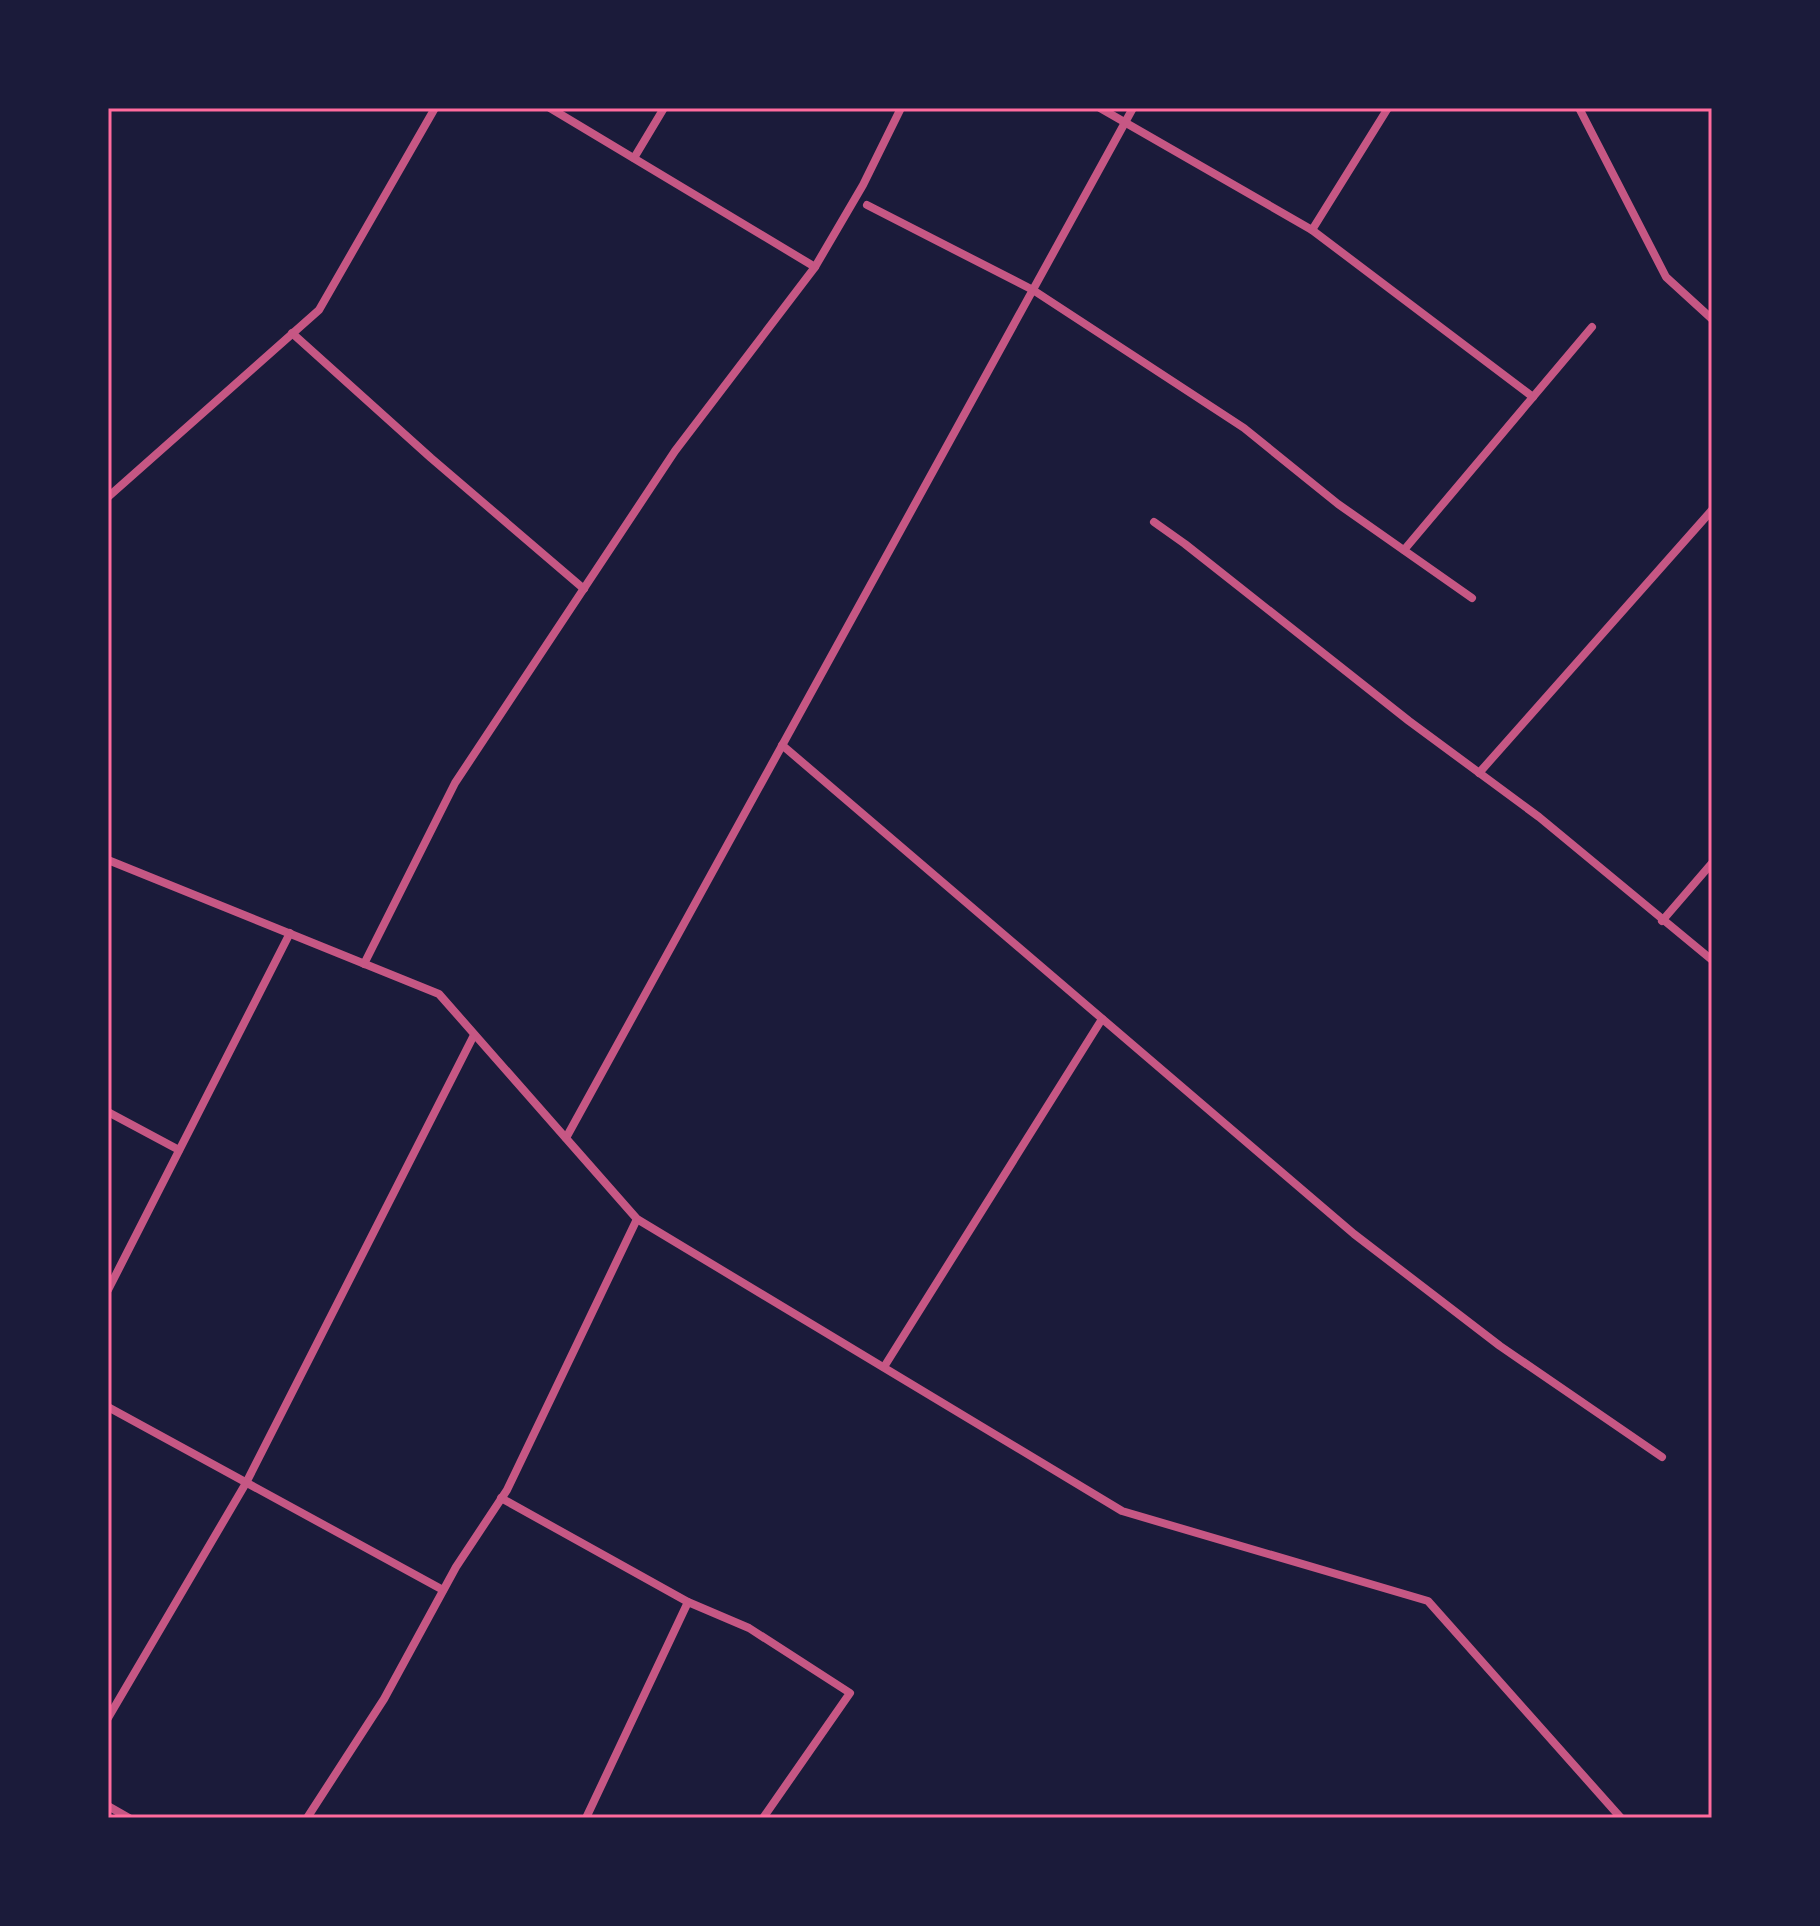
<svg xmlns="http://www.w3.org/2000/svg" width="1820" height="1926" viewBox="0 0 1820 1926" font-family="'Space Grotesk',sans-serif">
<rect width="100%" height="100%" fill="#1b1b3a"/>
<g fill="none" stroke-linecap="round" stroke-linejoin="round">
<g stroke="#c65784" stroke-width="8">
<polyline points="550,108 815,267"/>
<polyline points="1100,108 1312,230 1533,397"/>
<polyline points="1579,108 1666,277 1712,319"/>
<polyline points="634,158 664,108"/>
<polyline points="867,205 1033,290 1134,356 1244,428 1338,504 1472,598"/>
<polyline points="1312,230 1388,108"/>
<polyline points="292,333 431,458 584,589"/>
<polyline points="108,497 319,310 435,108"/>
<polyline points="1154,522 1185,544 1409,721 1539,817 1712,960"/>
<polyline points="1404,550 1592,327"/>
<polyline points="782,745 1354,1234 1500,1346 1662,1457"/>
<polyline points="1479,773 1712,510"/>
<polyline points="108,860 439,994 637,1219 1122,1511 1428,1601 1621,1818"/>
<polyline points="1662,921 1712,863"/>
<polyline points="364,964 455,783 675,451 815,267 863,185 901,108"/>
<polyline points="108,1112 179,1150"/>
<polyline points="566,1138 1133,108"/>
<polyline points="108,1290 290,933"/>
<polyline points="884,1367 1102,1019"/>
<polyline points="108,1407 443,1590"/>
<polyline points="501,1498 688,1602 749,1628 850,1693 763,1818"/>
<polyline points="108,1718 246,1483 474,1035"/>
<polyline points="108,1806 129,1818"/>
<polyline points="307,1818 384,1699 456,1567 507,1490 637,1219"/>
<polyline points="586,1818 688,1602"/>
</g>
</g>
<rect width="1820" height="1926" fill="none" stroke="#1b1b3a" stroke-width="220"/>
<rect x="110" y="110" width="1600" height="1706" fill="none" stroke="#ff6b9d" stroke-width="3"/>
</svg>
